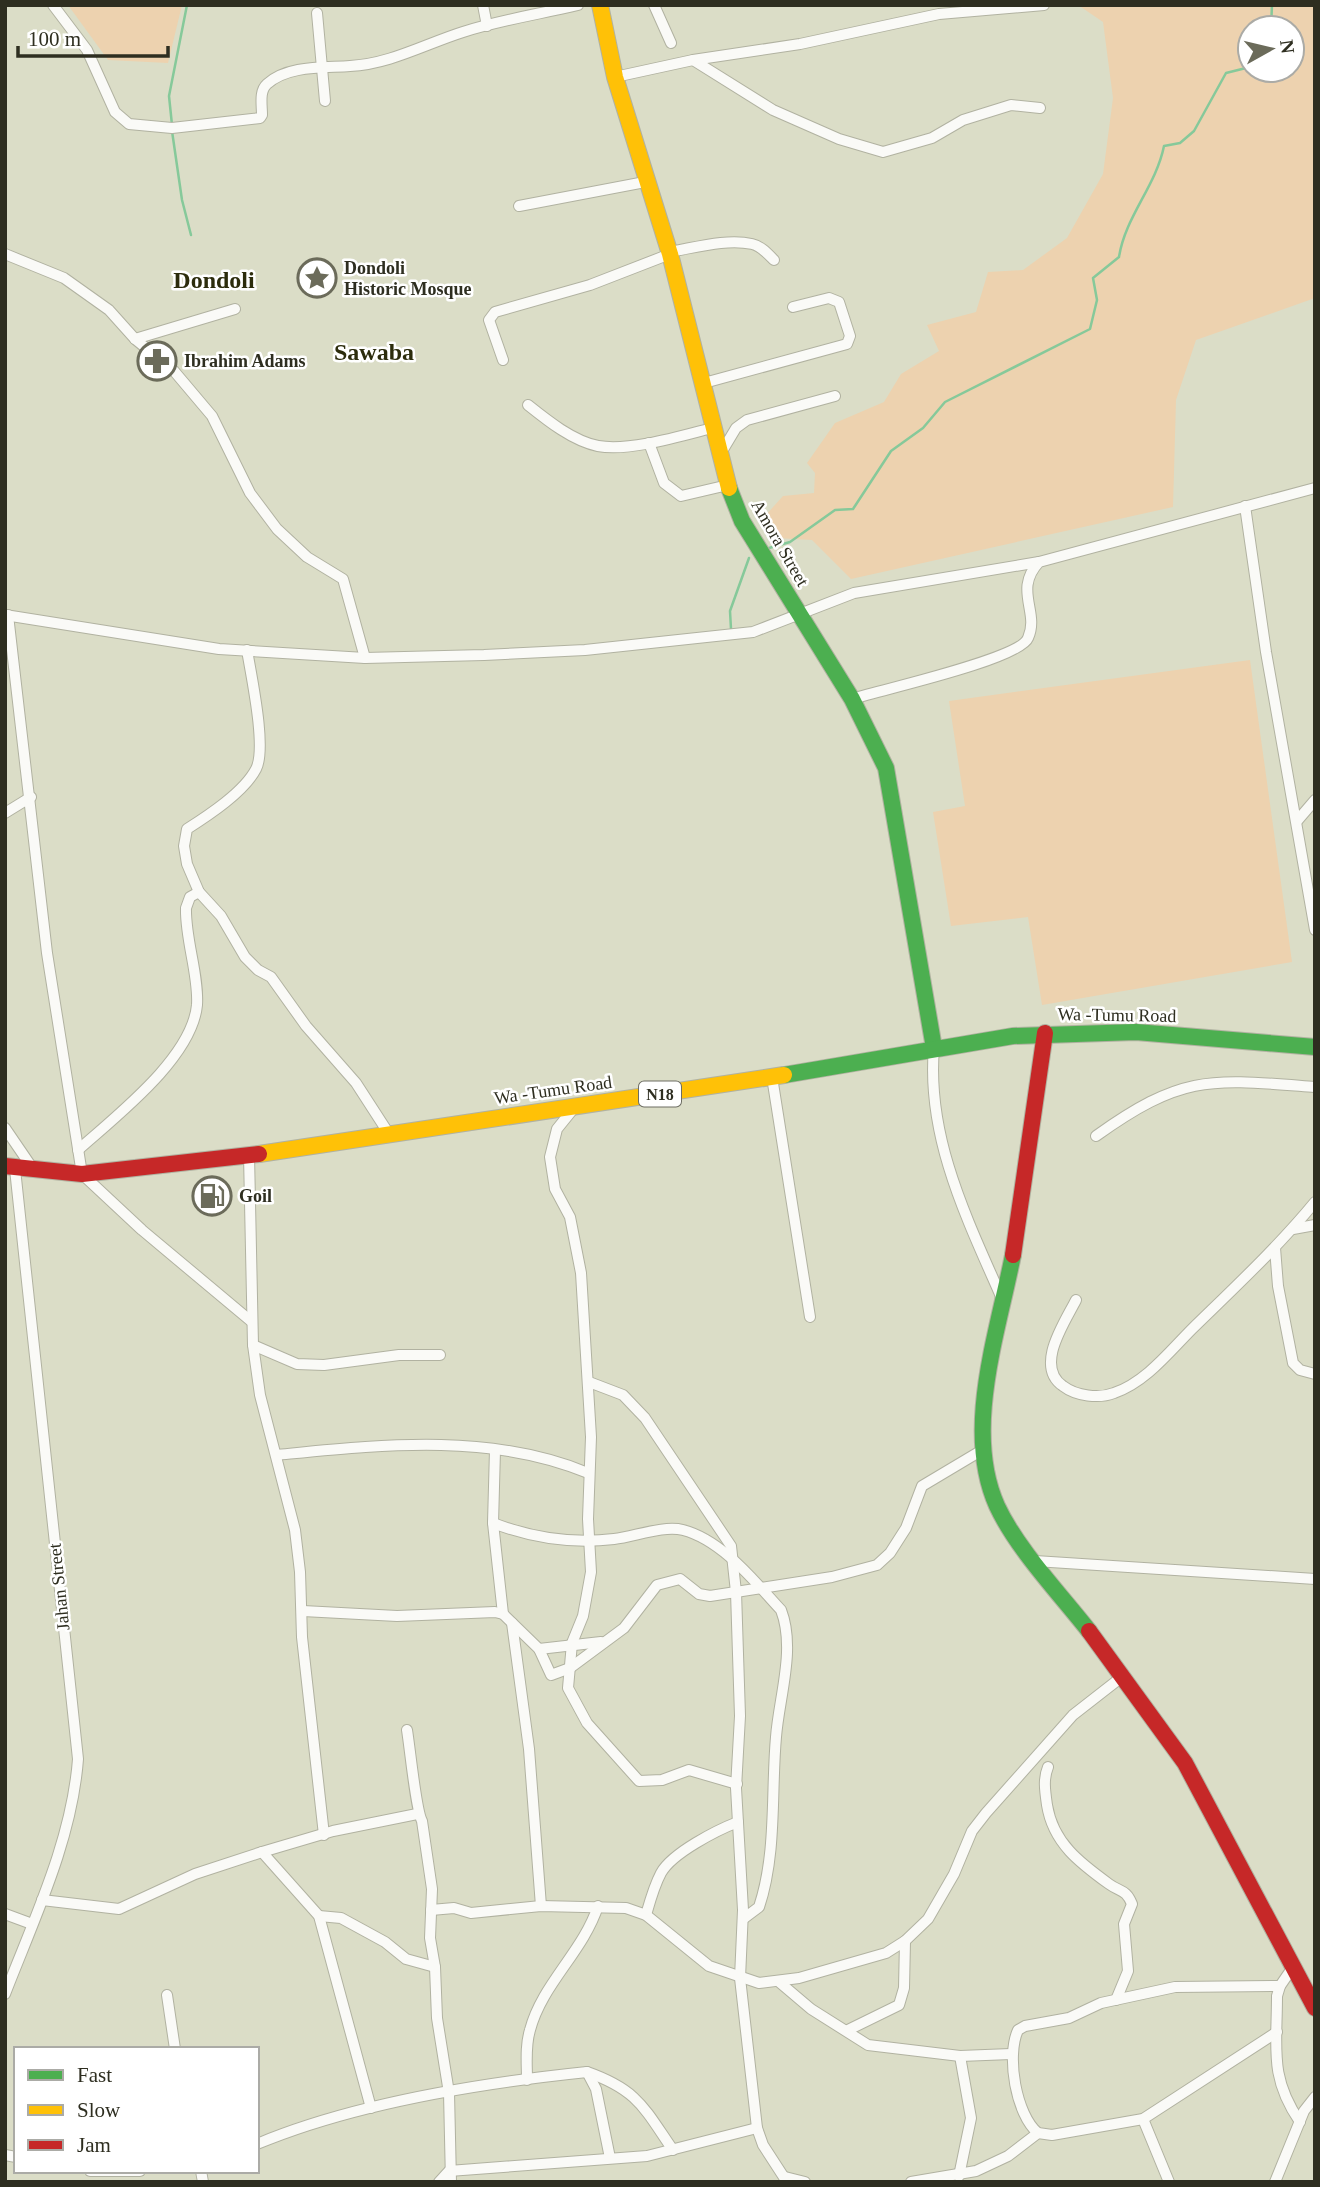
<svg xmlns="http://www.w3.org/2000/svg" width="1320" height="2187" viewBox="0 0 1320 2187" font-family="'Times New Roman',serif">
<rect width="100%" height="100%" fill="#dbddc7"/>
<g fill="#edd2af" fill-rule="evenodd">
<polygon points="68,5 182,5 168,63 108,60"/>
<path d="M 1078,5 L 1315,5 L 1315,298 L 1196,340 L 1176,400 L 1173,507 L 851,579 L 812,540 L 776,538 L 765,516 L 783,496 L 814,493 L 815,473 L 807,463 L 835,423 L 884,402 L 901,374 L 939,351 L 927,325 L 976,312 L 988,272 L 1023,270 L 1067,238 L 1103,174 L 1113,98 L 1103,22 ZM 1250,28 L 1292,28 L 1292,70 L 1250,70 Z"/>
<polygon points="1250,660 1292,962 1042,1005 1028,917 951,926 933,812 965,806 949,701"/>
</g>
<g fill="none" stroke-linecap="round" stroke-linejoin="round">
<g stroke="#86c99a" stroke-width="2.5">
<polyline points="1271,28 1272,5"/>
<polyline points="172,125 169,96 187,5"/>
<polyline points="172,131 182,200 191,235"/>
<path d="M 769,548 L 790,542 L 835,510 L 853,509 L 891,451 L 923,428 L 945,402 L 1090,329 L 1097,300 L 1093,278 L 1119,257 C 1125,217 1156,186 1164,146 L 1180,143 L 1194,131 L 1226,73 L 1250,67"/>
<polyline points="731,629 730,611 749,558"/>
</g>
<g stroke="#b1b2a1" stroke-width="12">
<g id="street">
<path d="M 53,5 L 87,50 L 115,112 L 129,124 L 172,128 L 260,118 L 262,115 C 262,105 259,91 267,84 C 288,65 324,68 350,66 C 390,64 425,44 463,32 C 500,20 540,14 578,5"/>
<polyline points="483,5 487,26"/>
<polyline points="654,5 671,43"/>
<polyline points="317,13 325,101"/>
<polyline points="693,60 773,110 839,139 883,152 932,138 963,120 1011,105 1040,108"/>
<polyline points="615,77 693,60 800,44 939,14 1044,5"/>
<polyline points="519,206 645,182"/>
<path d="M 669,252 C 694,248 727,238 752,244 C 761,246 768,254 774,260"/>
<polyline points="5,254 64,278 109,310 135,339 174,371 212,416 250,493 277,529 307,557 343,579 365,658"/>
<polyline points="135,339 235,309"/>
<polyline points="503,360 489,320 495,312 590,285 670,254"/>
<polyline points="704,383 847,344 850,336 839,302 829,298 793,307"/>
<path d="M 528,405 C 548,421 573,441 598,446 C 630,452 684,435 716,427"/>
<polyline points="649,443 664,483 681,496 728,485"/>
<polyline points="721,453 736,428 747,420 835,396"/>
<polyline points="1245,506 1266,652 1315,930"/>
<polyline points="5,615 219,649 365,658 484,655 585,650 753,632 854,593 1039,562"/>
<polyline points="8,615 47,953 82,1174 142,1230 252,1322"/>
<path d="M 247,650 C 251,675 267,748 256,769 C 244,792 209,815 187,829 L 184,846 L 187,864 L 199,892 L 221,916 L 245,957 L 258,970 L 271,977 L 306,1026 L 356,1083 L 389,1134"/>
<path d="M 852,699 C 881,690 1020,659 1028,638 C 1040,612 1013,590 1039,562 L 1315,488"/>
<polyline points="5,813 31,797"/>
<polyline points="1297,821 1315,800"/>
<path d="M 934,1048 C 926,1138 968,1221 1003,1301"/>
<polyline points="772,1077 810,1317"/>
<polyline points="574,1108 557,1129 550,1157 555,1189 570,1217 581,1273 591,1437 588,1519 591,1572 583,1616 572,1643 568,1688 587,1723 639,1781 662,1780 689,1770 737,1784"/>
<polyline points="5,1128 33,1169"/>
<path d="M 1096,1136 C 1184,1073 1211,1079 1315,1087"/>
<path d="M 78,1150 C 116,1116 192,1058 197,1005 C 199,975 185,939 186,908 L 190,897 L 199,892"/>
<polyline points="249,1155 253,1345 260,1395 295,1530 300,1572 302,1637 324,1835"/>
<polyline points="1293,1229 1315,1225"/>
<polyline points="1275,1248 1278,1286 1293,1363 1300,1370 1315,1374"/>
<path d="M 1076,1300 C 1065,1322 1034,1366 1063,1386 C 1076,1396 1099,1399 1114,1393 C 1145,1383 1170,1351 1192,1329 C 1234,1288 1277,1248 1315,1202"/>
<polyline points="253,1345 297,1364 324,1365 399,1355 440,1355"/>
<polyline points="589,1382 623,1395 645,1418 731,1546 736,1592 740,1716 736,1788 743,1910 740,1978 757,2128 763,2145 787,2182"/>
<polyline points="495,1450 493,1523 503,1614"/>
<path d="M 276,1455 C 380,1445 489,1432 588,1473"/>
<path d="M 493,1523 C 532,1538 572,1544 614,1539 C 634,1537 663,1525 683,1530 C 722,1540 755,1582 781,1610 C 796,1649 779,1697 776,1737 C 771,1792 777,1853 759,1907 L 743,1919"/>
<polyline points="1035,1561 1315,1579"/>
<polyline points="303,1611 397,1616 495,1612 503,1614 539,1649 551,1675 570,1668 624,1628 657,1585 680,1579 699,1594 710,1596 832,1577 877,1565 890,1553 906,1528 922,1486 984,1449"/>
<polyline points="512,1623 529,1749 541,1906"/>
<polyline points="539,1649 601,1642"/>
<path d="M 407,1730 C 410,1748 416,1811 422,1821 L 432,1889 L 430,1938 L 435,1967 L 437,2018 L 449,2093 L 451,2182"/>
<path d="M 1048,1767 C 1043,1779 1045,1791 1047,1805 C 1053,1843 1080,1863 1109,1884 C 1120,1892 1126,1889 1132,1904 L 1124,1924 L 1128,1971 L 1116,2000"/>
<polyline points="262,1852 319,1916 371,2108"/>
<polyline points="42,1900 119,1909 195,1874 262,1852 333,1831 417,1814"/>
<polyline points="431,1910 454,1908 471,1913 541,1906 626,1908 646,1915 709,1966 759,1983 799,1978 886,1953 905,1941 928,1919 954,1874 972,1831 986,1813 1073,1715 1123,1676"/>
<polyline points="5,1914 32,1924"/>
<path d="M 646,1915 C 650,1901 654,1886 661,1873 C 672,1853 717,1830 738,1822"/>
<polyline points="319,1916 341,1918 385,1942 406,1959 435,1967"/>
<path d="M 1293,1967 L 1280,1986 L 1277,1996 C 1277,2048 1269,2077 1300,2122"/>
<polyline points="778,1981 811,2009 868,2045 960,2056 1011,2054"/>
<path d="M 5,1994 C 34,1919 72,1840 78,1759 L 15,1169"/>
<polyline points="167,1995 175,2049"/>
<polyline points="848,2030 899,2005 904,1988 905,1941"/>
<path d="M 1277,2032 L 1143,2119 L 1052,2135 L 1038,2133 C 1016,2115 1006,2056 1018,2030 L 1025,2026 L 1069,2018 L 1101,2003 L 1175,1987 L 1280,1986"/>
<polyline points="587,2072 596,2089 610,2158"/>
<path d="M 527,2080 C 527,2064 525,2046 530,2030 C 542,1984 583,1952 598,1906"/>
<polyline points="1143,2119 1169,2182"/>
<path d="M 257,2144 C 355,2103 481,2083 587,2072 C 638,2090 644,2108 673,2150"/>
<polyline points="5,2155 16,2157"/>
<polyline points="90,2171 140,2171"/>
<polyline points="201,2171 203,2182"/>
<polyline points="959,2176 971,2118 960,2056"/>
<polyline points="785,2177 805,2182"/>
<polyline points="439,2182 449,2171 647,2156 757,2128"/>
<polyline points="911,2182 976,2171 1008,2156 1038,2133"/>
<polyline points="1275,2182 1304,2111 1315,2097"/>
</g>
</g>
<g stroke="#b1b2a1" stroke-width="18">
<g id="fast">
<polyline points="729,488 742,521 852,699 886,768 934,1048"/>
<polyline points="784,1075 1013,1036 1136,1032 1315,1047"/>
<path d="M 1013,1255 C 998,1332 963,1431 997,1506 C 1017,1549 1060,1594 1089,1631"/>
</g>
</g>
<g stroke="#b1b2a1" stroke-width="18">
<g id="slow">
<polyline points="600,5 615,77 670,254 729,488"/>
<polyline points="259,1154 784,1075"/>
</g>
</g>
<g stroke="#b1b2a1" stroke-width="18">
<g id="jam">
<polyline points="5,1166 82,1174 259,1154"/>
<polyline points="1013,1255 1045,1033"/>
<polyline points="1089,1631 1185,1763 1315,2008"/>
</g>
</g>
<use href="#street" stroke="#fafaf7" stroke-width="10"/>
<use href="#fast" stroke="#4caf50" stroke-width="16"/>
<use href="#slow" stroke="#ffc107" stroke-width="16"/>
<use href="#jam" stroke="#c62828" stroke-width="16"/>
</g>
<defs>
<g id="sight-ring" transform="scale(2.0125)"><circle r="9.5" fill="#fff" stroke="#6b6b5a" stroke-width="1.5"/><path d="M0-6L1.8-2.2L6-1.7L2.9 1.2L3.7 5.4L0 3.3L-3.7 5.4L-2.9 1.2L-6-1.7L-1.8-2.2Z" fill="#6b6b5a"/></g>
<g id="pharmacy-ring" transform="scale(2.0125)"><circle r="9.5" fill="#fff" stroke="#6b6b5a" stroke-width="1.5"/><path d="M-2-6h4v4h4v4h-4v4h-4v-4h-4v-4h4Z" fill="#6b6b5a"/></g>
<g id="fuel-ring" transform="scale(2.0125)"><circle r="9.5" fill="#fff" stroke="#6b6b5a" stroke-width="1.5"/><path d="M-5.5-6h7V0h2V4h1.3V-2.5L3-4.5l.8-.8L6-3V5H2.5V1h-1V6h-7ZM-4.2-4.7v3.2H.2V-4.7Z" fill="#6b6b5a"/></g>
</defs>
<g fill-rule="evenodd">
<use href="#sight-ring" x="317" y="278"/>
<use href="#pharmacy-ring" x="157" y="361"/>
<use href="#fuel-ring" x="212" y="1196"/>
</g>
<g text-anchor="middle" stroke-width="5" stroke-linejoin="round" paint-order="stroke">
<rect fill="#fff" stroke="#6d6d63" stroke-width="2" x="639" y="1081.5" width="42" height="25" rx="5"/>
<g font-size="16" font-weight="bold" fill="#2e2e20">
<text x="660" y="1100">N18</text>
</g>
<g font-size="18" font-weight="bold" fill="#2e2e20" stroke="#fff" text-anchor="start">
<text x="344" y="274">Dondoli<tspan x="344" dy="21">Historic Mosque</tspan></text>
<text x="184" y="367">Ibrahim Adams</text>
<text x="239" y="1202">Goil</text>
</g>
<g font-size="18" fill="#2e2e20" stroke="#fff">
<text transform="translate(780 543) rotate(60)" y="6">Amora Street</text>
<text transform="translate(1117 1015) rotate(1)" y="6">Wa -Tumu Road</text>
<text transform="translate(553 1090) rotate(-8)" y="6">Wa -Tumu Road</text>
<text transform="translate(59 1587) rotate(-96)" y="6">Jahan Street</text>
</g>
<g font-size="24" font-weight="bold" fill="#2c2c0c" stroke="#fff">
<text x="214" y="288">Dondoli</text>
<text x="374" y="360">Sawaba</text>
</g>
</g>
<rect width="1320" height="2187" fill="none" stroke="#2e2e20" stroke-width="14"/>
<rect x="14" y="2047" width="245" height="126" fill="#ffffff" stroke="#ababa6" stroke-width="2"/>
<rect x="28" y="2070" width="35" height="10" fill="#4caf50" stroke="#ababa6" stroke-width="2"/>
<text x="77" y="2082" font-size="21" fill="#2e2e20">Fast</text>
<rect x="28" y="2105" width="35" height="10" fill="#ffc107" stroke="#ababa6" stroke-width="2"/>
<text x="77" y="2117" font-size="21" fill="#2e2e20">Slow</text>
<rect x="28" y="2140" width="35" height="10" fill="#c62828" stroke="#ababa6" stroke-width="2"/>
<text x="77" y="2152" font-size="21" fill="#2e2e20">Jam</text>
<g transform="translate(1271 49) rotate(82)"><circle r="33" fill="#ffffff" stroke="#ababa6" stroke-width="2"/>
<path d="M0-5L12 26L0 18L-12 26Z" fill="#6b6b5a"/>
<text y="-10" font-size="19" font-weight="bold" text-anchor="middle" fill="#2e2e20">N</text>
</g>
<path d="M18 46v10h150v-10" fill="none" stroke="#2e2e20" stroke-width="3.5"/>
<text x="28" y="46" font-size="21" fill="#2e2e20" stroke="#ffffff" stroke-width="5" paint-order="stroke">100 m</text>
</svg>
